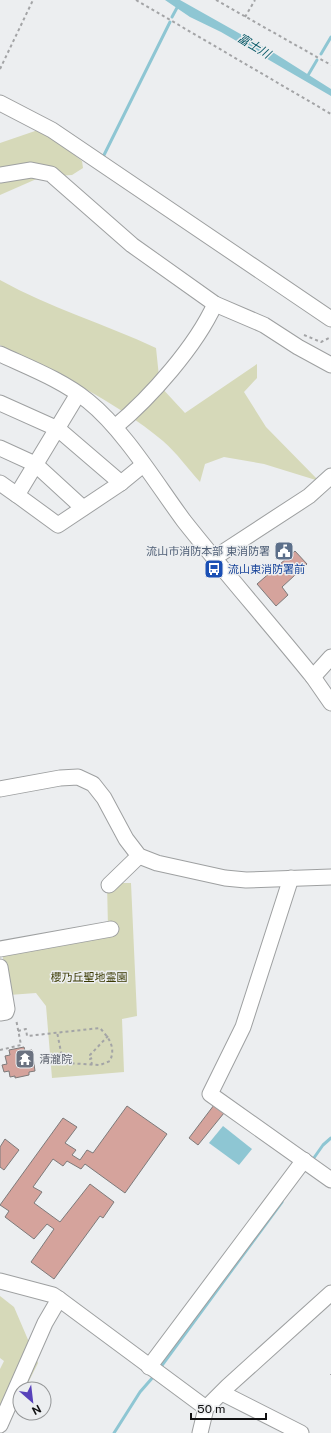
<svg xmlns="http://www.w3.org/2000/svg" width="331" height="1433" viewBox="0 0 331 1433" font-family="'Public Sans','Noto Sans JP',sans-serif">
<rect width="100%" height="100%" fill="#eceef0"/>
<g fill="#d6d9b9">
<polygon points="38,130 57,141 82,161 83,168 72,175 41,177 0,195 0,143"/>
<path d="M 0,280 C 50,308 105,324 156,348 L 160,386 L 185,413 L 257,364 L 257,378 L 244,392 L 266,427 L 319,481 L 264,464 L 224,457 L 205,464 L 200,482 C 188,469 177,453 163,441 C 114,400 57,374 0,345 Z"/>
<polygon points="107,883 131,883 137,1016 122,1019 124,1072 52,1078 46,1006 36,993 9,995 1,946 108,928"/>
<polygon points="0,1296 14,1307 38,1363 25,1389 20,1389 20,1398 3,1433 0,1433 0,1369 4,1361 0,1358"/>
</g>
<g fill="#8ec6d3">
<polygon points="165,0 180,0 274,53 331,89 331,96 221,32 190,17"/>
<polygon points="223,1126 252,1149 239,1165 209,1143"/>
</g>
<g fill="none" stroke-linecap="round" stroke-linejoin="round">
<g stroke="#8ec6d3" stroke-width="3">
<polyline points="172,17 179,4"/>
<polyline points="321,54 331,37"/>
<polyline points="307,77 317,60"/>
<polyline points="103,157 170,22"/>
<polyline points="311,1162 323,1145 331,1138"/>
<polyline points="160,1368 282,1202"/>
<polyline points="114,1433 140,1392 154,1376"/>
</g>
</g>
<g fill="#d5a39c" stroke="#7d7a7a">
<polygon points="295,551 307,564 282,587 288,595 276,606 257,584"/>
<polygon points="24,1047 25,1051 32,1050 35,1071 29,1072 29,1075 15,1078 15,1076 10,1077 9,1071 4,1072 2,1065 7,1064 5,1056 10,1055 9,1050"/>
<polygon points="214,1105 224,1113 198,1145 189,1138"/>
<polygon points="127,1106 167,1134 125,1193 85,1164 81,1169 67,1161 63,1166 53,1159 33,1187 42,1192 34,1203 60,1222 90,1184 114,1202 103,1218 100,1216 54,1279 31,1262 54,1229 47,1224 34,1239 5,1217 9,1211 0,1205 63,1118 77,1127 65,1143 76,1150 72,1155 80,1160 87,1150 93,1153"/>
<polygon points="5,1139 19,1150 4,1170 0,1167 0,1147"/>
</g>
<g fill="none" stroke-linecap="round" stroke-linejoin="round">
<g stroke="#9ea0a1" stroke-width="17">
<g id="minor">
<polyline points="0,103 52,130 331,319"/>
<polyline points="0,175 31,170 51,174 132,245 215,304 264,325 298,347 331,365"/>
<path d="M 0,354 C 30,368 62,380 88,401 C 124,430 156,483 184,521 C 226,574 271,625 313,677 L 331,703"/>
<polyline points="78,394 17,495 58,525 121,483 143,465"/>
<polyline points="0,403 58,429 121,483"/>
<path d="M 115,427 C 151,397 196,346 215,304"/>
<polyline points="0,448 35,464 83,508"/>
<polyline points="0,483 17,495"/>
<polyline points="214,558 309,496 331,476"/>
<polyline points="313,677 331,657"/>
<polyline points="0,789 60,778 78,777 93,784 104,798 126,839 139,856 157,863 225,878 246,880 331,877"/>
<polyline points="291,878 243,1027 210,1094 331,1180"/>
<polyline points="109,885 139,856"/>
<polyline points="0,949 111,929"/>
<polyline points="0,967 7,1009 6,1012 0,1013"/>
<polyline points="0,1281 53,1295 59,1299"/>
<polyline points="149,1367 304,1160"/>
<polyline points="222,1393 301,1433"/>
<polyline points="0,1425 45,1323 59,1299 206,1408"/>
<polyline points="200,1433 206,1408 228,1386 331,1293"/>
</g>
</g>
<g stroke="#a3a4a6" stroke-width="2" stroke-dasharray="3 3" stroke-linecap="butt">
<polyline points="136,0 331,114"/>
<polyline points="216,0 331,65"/>
<polyline points="245,17 255,0"/>
<polyline points="0,69 33,0"/>
<polyline points="304,335 321,342 331,337"/>
<path d="M 18,1031 L 26,1029 L 27,1036 L 100,1028 C 109,1038 116,1047 110,1061 L 100,1065 L 66,1063 L 61,1052 L 57,1032"/>
<polyline points="0,1050 21,1045 16,1019"/>
<polyline points="91,1065 92,1062 90,1059 92,1058 90,1055 108,1036"/>
<polyline points="331,1374 331,1375"/>
</g>
<use href="#minor" stroke="#fff" stroke-width="15"/>
</g>
<defs>
<g id="civic-square" transform="scale(1)"><rect x="-9" y="-9" width="18" height="18" rx="4" fill="#5c6f8a" stroke="#eceef0"/><path d="M-.6-6.5H3V-4.5H.6V-3L4-1V1h2V6H-6V1h2V-1L-.6-3ZM-1.2 2.5V6h2.4V2.5Z" fill="#fff"/></g>
<g id="bus-square" transform="scale(1)"><rect x="-9" y="-9" width="18" height="18" rx="4" fill="#1a4fb4" stroke="#eceef0"/><path d="M-5-6H5V4H4V6H2V4H-2V6H-4V4H-5ZM-3.5-4V0h7V-4ZM-3.5 1.2v1.5H-2V1.2ZM2 1.2v1.5H3.5V1.2Z" fill="#fff"/></g>
<g id="temple-square" transform="scale(1)"><rect x="-9" y="-9" width="18" height="18" rx="4" fill="#6b7280" stroke="#eceef0"/><path d="M0-6L5-2H3V0L6.5 2.5H4V6H1.5V3h-3V6H-4V2.5H-6.5L-3 0V-2H-5Z" fill="#fff"/></g>
</defs>
<g fill-rule="evenodd">
<use href="#civic-square" x="284" y="551"/>
<use href="#bus-square" x="214" y="569"/>
<use href="#temple-square" x="25" y="1059"/>
</g>
<g text-anchor="middle" stroke-width="3" stroke-linejoin="round" paint-order="stroke">
<g font-size="11" fill="#4e5e75" stroke="#eceef0" text-anchor="end">
<text x="270" y="555">流山市消防本部 東消防署</text>
</g>
<g font-size="11" fill="#164399" stroke="#eceef0" text-anchor="start">
<text x="228" y="573">流山東消防署前</text>
</g>
<g font-size="11" fill="#3a3a02" stroke="#eceef0">
<text x="89" y="981">櫻乃丘聖地霊園</text>
</g>
<g font-size="11" fill="#5b616d" stroke="#eceef0" text-anchor="start">
<text x="39" y="1063">清瀧院</text>
</g>
<g font-size="12" font-style="italic" fill="#085967" stroke="#eceef0">
<text transform="translate(254 46) rotate(31)" y="4">富士川</text>
</g>
</g>
<g transform="translate(32 1401) rotate(152)"><circle r="19" fill="#eceef0" stroke="#949697"/>
<path d="M0-3L7 15L0 10L-7 15Z" fill="#5842ba"/>
<text y="-6" font-size="11" font-weight="bold" text-anchor="middle" fill="#111112">N</text>
</g>
<path d="M191 1413v6h75v-6" fill="none" stroke="#111112" stroke-width="2"/>
<text x="197" y="1413" font-size="12" fill="#111112" stroke="#eceef0" stroke-width="3" paint-order="stroke">50 m</text>
</svg>
